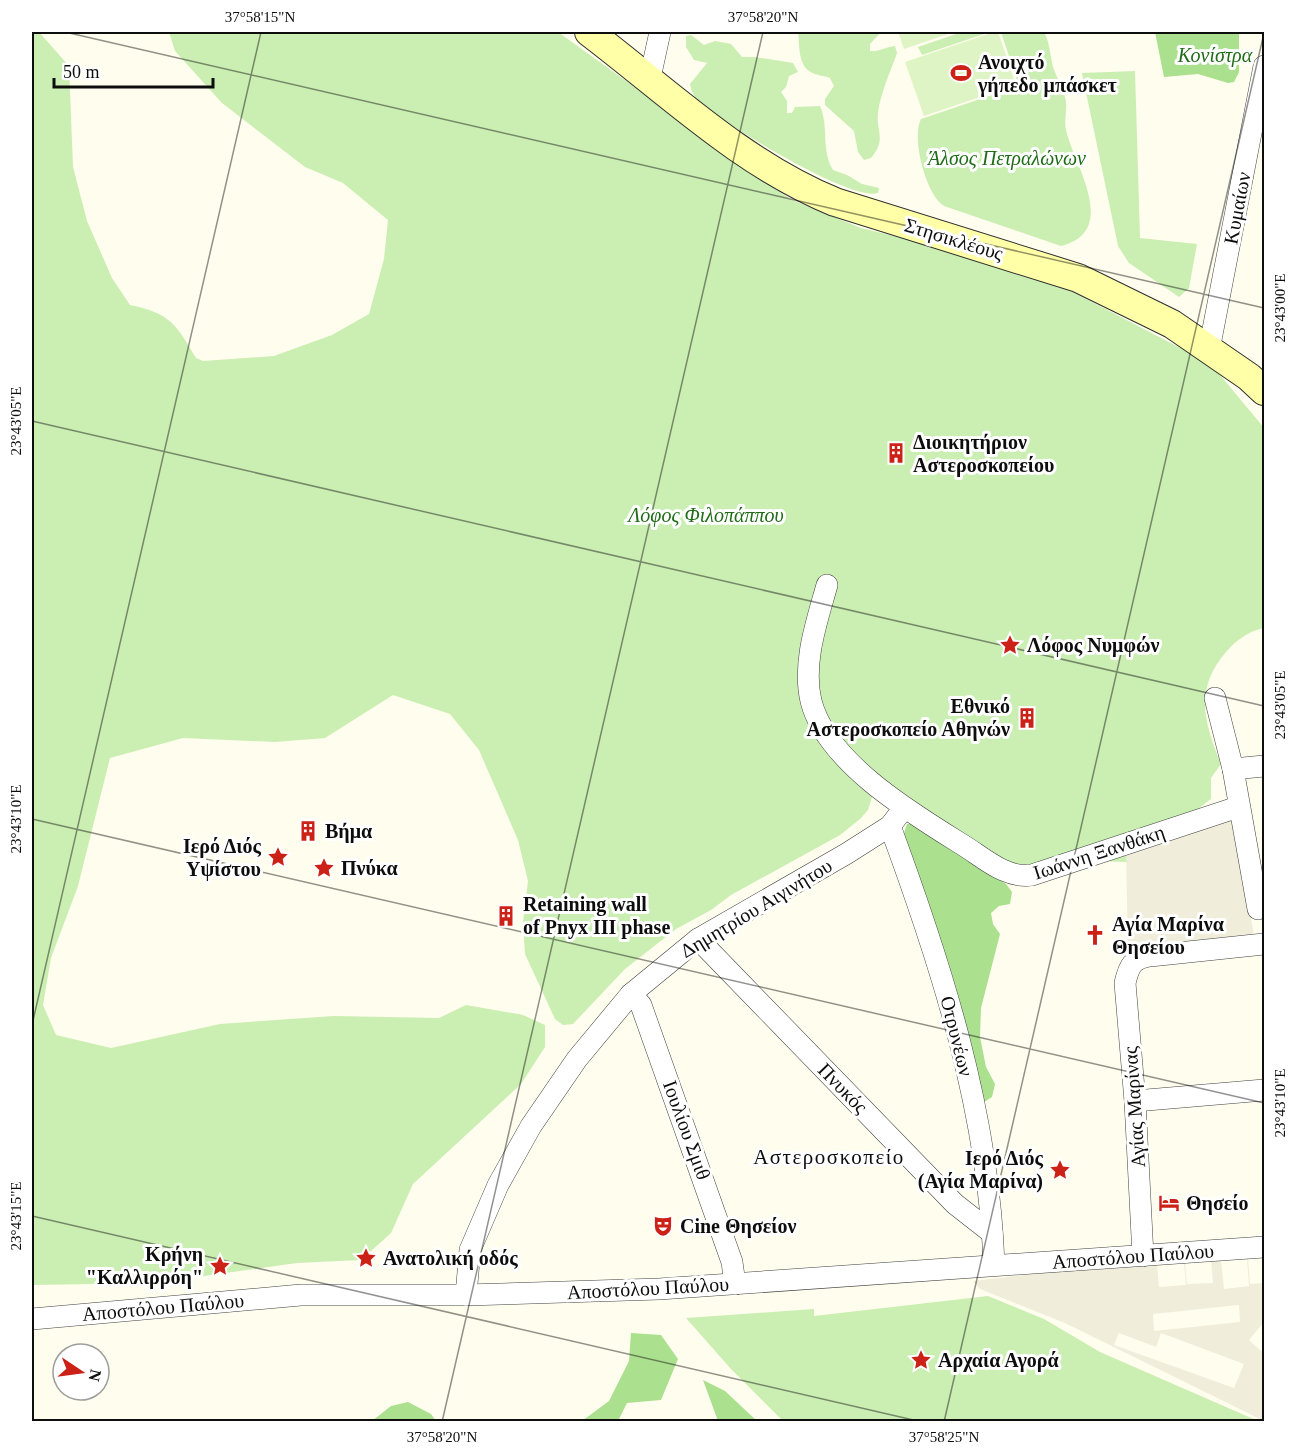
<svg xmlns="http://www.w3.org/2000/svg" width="1296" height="1453" viewBox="0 0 1296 1453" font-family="'Times New Roman',serif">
<rect width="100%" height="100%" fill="#fffded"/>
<g fill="#cbeeb2">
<path d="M 32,32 L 39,32 L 69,66 L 73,167 L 87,221 L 112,278 L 130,305 C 170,313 176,324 196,358 L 203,361 L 274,356 L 332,335 L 369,314 L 384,259 L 388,220 L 343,183 L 305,167 L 222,103 L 175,51 L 169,32 L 558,32 L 665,109 L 715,150 L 792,200 L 861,228 L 968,254 L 1050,280 L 1211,364 L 1264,428 L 1264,628 C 1249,631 1236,640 1226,652 C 1194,689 1204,722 1221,764 L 1211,778 L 1211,799 L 1127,862 L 1099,861 L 1075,867 L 1008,864 L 918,809 L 910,797 L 886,784 L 872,797 L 868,810 L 860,819 L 840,835 L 731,895 L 711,910 L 676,929 L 625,969 L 573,1024 L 563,1025 L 555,1019 L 525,954 L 523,923 L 528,881 L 518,840 L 479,750 L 450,714 L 393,695 L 325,738 L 275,742 L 183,738 L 110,758 L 78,886 L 51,958 L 43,1005 L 56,1035 L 111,1048 L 220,1024 L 334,1016 L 439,1018 L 466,1005 L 523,1015 L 545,1025 L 545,1047 L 521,1084 L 413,1184 L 391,1233 L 361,1260 L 297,1263 L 154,1283 L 32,1285 Z"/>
<path d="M 798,32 L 881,32 L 870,44 L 870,51 C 879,52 885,47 895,46 L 897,53 C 891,70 880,94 878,113 C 876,133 887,139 871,158 L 864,160 L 858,152 L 854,131 L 825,105 L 825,99 L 834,86 L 830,78 C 825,76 821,76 815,74 C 797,68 800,46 798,32 Z"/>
<polygon points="962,32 990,32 922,55 918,47"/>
<path d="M 1001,32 L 1044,32 C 1050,43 1050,55 1053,67 C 1057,79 1064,90 1066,102 C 1067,111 1064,121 1066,130 C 1073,163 1121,231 1061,246 L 944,206 C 926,195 911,138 921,119 L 1019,86 Z"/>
<path d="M 691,35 L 704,45 L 715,41 L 731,44 L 742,57 L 755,57 L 793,63 L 798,72 L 789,76 L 786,87 L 781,92 L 787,101 L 787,113 L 792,113 L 795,107 L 820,106 C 829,126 821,151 833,170 L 847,175 L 862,184 L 879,188 L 878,193 C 850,202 716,120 695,97 C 692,93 691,88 690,84 L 707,63 L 694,60 L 686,47 L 686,36 Z"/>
<polygon points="1135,71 1140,238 1197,244 1189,288 1179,297 1129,263 1118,246 1082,73"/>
<polygon points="988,1296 1044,1319 1100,1352 1258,1421 783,1421 731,1369 686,1318 814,1309 814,1316"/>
</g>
<g fill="#abe08f">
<polygon points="1155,32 1239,32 1239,72 1234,82 1228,83 1198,74 1164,77"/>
<polygon points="907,824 918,824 1006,884 1012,892 1010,904 999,906 991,913 993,924 1000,934 981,1008 980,1037 986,1067 995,1084 992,1097 981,1104 902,839"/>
<polygon points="631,1333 661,1335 678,1359 661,1400 627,1403 618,1421 582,1421 609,1401 629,1361"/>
<polygon points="703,1380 725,1391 757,1421 718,1421"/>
<polygon points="408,1402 431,1414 436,1421 372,1421 391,1406"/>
</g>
<g fill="#dff4c5">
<polygon points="898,32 954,32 904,49"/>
<polygon points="994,32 998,32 1016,85 924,116 905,62"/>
</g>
<g fill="#f0eddb" fill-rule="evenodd">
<polygon points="1233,814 1254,936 1128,951 1126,853"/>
<path d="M 1264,1256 L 1248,1258 L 1250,1284 L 1264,1283 L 1264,1322 L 1249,1340 L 1261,1351 L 1264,1348 L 1264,1421 L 1065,1323 L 980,1289 L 973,1281 L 1058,1271 ZM 1247,1258 L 1249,1286 L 1224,1289 L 1221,1260 ZM 1211,1260 L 1213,1283 L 1187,1284 L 1185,1262 ZM 1184,1263 L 1186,1285 L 1159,1287 L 1157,1265 ZM 1239,1305 L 1240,1322 L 1154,1331 L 1153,1314 ZM 1119,1333 L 1156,1347 L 1161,1333 L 1244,1364 L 1234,1388 L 1114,1345 Z"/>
</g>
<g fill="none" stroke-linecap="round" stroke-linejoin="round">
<g stroke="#404040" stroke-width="22">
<g id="street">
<polyline points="650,78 660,32"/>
<polyline points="1209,350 1264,66"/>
<path d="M 827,585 C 817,621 802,663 811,701 C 826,762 913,814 963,845 C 984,858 1006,879 1032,875 L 1238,807"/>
<polyline points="1215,698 1233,769 1258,909"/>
<polyline points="1233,769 1264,766"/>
<path d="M 890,826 C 942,967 989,1113 994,1265"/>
<polyline points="698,939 955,1204 992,1233"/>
<polyline points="631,994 641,1005 732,1262 735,1284"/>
<polyline points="1135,1101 1264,1090"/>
<path d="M 1143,1256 L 1135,1101 L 1125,983 C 1129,966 1132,959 1150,956 L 1264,944"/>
<polyline points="466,1295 470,1250 498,1185 531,1126 577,1059 631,994 698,939 846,854 890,826 904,808"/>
<polyline points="32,1319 301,1295 466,1295 659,1289 1264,1247"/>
</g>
</g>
<g stroke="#2f2f2f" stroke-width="30">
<path id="secondary" d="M 589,32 C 668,92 742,164 835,202 L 1078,278 L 1172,324 L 1249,377 L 1264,391"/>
</g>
<use href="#street" stroke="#fff" stroke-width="21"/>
<use href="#secondary" stroke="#ffffa8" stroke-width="28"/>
</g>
<path fill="none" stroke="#0d0d0d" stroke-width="1.5" stroke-opacity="0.45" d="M 65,32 L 1264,308M 32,421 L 1264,706M 32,819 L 1264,1103M 32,1025 L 261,32M 32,1216 L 922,1422M 442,1422 L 763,32M 944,1422 L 1264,33"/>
<defs>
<g id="stadium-bare" transform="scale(1.62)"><path d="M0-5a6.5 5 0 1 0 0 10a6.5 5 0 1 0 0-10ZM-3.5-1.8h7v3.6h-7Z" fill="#cc2116" stroke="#fff" stroke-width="2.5" paint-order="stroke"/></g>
<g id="building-bare" transform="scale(1.62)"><path d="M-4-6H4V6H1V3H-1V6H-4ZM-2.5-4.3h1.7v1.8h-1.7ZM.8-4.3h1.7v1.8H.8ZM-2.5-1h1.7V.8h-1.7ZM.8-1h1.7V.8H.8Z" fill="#cc2116" stroke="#fff" stroke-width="2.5" paint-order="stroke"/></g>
<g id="sight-bare" transform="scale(1.62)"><path d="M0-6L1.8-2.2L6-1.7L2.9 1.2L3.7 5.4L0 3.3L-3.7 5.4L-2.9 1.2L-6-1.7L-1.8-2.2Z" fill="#cc2116" stroke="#fff" stroke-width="2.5" paint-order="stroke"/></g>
<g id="church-bare" transform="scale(1.62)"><path d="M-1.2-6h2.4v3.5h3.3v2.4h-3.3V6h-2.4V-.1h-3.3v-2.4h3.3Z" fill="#cc2116" stroke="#fff" stroke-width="2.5" paint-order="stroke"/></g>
<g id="hotel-bare" transform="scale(1.62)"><path d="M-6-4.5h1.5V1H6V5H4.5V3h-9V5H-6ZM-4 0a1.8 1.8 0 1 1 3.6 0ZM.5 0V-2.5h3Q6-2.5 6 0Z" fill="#cc2116" stroke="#fff" stroke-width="2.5" paint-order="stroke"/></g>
<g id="theatre-bare" transform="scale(1.62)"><path d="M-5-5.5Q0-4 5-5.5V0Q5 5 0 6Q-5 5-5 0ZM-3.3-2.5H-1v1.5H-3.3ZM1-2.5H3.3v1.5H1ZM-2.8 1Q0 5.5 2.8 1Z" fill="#cc2116" stroke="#fff" stroke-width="2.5" paint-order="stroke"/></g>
</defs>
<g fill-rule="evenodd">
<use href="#stadium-bare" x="961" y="73"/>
<use href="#building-bare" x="896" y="453"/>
<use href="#sight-bare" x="1010" y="645"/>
<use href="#building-bare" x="1027" y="718"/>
<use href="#building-bare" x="308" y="831"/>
<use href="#sight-bare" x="278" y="857"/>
<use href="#sight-bare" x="324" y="868"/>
<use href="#building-bare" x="506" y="916"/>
<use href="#church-bare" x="1095" y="935"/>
<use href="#sight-bare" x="1060" y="1170"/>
<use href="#hotel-bare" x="1169" y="1203"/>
<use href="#theatre-bare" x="663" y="1226"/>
<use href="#sight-bare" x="366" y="1258"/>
<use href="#sight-bare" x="220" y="1266"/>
<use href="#sight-bare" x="921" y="1360"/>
</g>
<g text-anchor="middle" stroke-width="6" stroke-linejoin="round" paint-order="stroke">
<g font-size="20" font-style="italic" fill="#1f6c16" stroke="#fff">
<text x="1215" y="62">Κονίστρα</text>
<text x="1007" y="165">Άλσος Πετραλώνων</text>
<text x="706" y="522">Λόφος Φιλοπάππου</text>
</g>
<g font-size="20" font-weight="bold" fill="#0d0d0d" stroke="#fff" text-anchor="start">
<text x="978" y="69">Ανοιχτό<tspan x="978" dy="23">γήπεδο μπάσκετ</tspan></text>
<text x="913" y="449">Διοικητήριον<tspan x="913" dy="23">Αστεροσκοπείου</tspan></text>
<text x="1027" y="652">Λόφος Νυμφών</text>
<text x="1010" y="713" text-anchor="end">Εθνικό<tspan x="1010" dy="23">Αστεροσκοπείο Αθηνών</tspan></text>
<text x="325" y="838">Βήμα</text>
<text x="261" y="853" text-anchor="end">Ιερό Διός<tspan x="261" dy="23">Υψίστου</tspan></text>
<text x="341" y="875">Πνύκα</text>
<text x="523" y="911">Retaining wall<tspan x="523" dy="23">of Pnyx III phase</tspan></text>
<text x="1112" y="931">Αγία Μαρίνα<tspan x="1112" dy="23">Θησείου</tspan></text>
<text x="1043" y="1165" text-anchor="end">Ιερό Διός<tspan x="1043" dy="23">(Αγία Μαρίνα)</tspan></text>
<text x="1186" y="1210">Θησείο</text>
<text x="680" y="1233">Cine Θησείον</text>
<text x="203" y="1261" text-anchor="end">Κρήνη<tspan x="203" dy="23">"Καλλιρρόη"</tspan></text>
<text x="383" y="1265">Ανατολική οδός</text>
<text x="938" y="1367">Αρχαία Αγορά</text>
</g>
<g font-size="20" fill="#0d0d0d" stroke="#fff">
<text transform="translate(1237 208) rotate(-79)" y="7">Κυμαίων</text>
<text transform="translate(954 239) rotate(17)" y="7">Στησικλέους</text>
<text transform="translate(1099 852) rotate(-18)" y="7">Ιωάννη Ξανθάκη</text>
<text transform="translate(756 908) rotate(-31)" y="7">Δημητρίου Αιγινήτου</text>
<text transform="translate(957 1036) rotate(76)" y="7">Οτρυνέων</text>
<text transform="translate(843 1088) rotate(46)" y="7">Πνυκός</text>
<text transform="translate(1134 1107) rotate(-94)" y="7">Αγίας Μαρίνας</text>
<text transform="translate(687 1130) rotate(70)" y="7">Ιουλίου Σμιθ</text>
<text transform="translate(1133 1256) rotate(-4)" y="7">Αποστόλου Παύλου</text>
<text transform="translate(648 1288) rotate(-3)" y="7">Αποστόλου Παύλου</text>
<text transform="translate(163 1307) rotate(-5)" y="7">Αποστόλου Παύλου</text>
</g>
<g font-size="21" letter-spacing="1.5" fill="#0d0d0d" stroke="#fff">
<text x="829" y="1164">Αστεροσκοπείο</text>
</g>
</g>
<rect width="1296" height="1453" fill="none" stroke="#ffffff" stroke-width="66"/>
<g transform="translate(81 1372) rotate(103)"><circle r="28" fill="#ffffff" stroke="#9e9e9e" stroke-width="1.5"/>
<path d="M0-4.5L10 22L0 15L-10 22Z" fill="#cc2116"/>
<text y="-9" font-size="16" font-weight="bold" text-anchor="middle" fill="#0d0d0d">N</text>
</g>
<path d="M54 78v9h159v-9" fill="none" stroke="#0d0d0d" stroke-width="3"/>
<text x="63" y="78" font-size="18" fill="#0d0d0d" stroke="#ffffff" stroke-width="4.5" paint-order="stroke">50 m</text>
<rect x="33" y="33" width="1230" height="1387" fill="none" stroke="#0d0d0d" stroke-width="2"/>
<g font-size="15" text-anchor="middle" fill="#0d0d0d">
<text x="260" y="22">37°58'15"N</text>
<text x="763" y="22">37°58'20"N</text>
<text transform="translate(1280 308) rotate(-90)" y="5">23°43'00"E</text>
<text transform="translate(16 421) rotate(-90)" y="5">23°43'05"E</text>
<text transform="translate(1280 705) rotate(-90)" y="5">23°43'05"E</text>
<text transform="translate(16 819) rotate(-90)" y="5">23°43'10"E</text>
<text transform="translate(1280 1103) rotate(-90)" y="5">23°43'10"E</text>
<text transform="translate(16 1216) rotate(-90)" y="5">23°43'15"E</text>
<text x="442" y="1442">37°58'20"N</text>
<text x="944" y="1442">37°58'25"N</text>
</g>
</svg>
